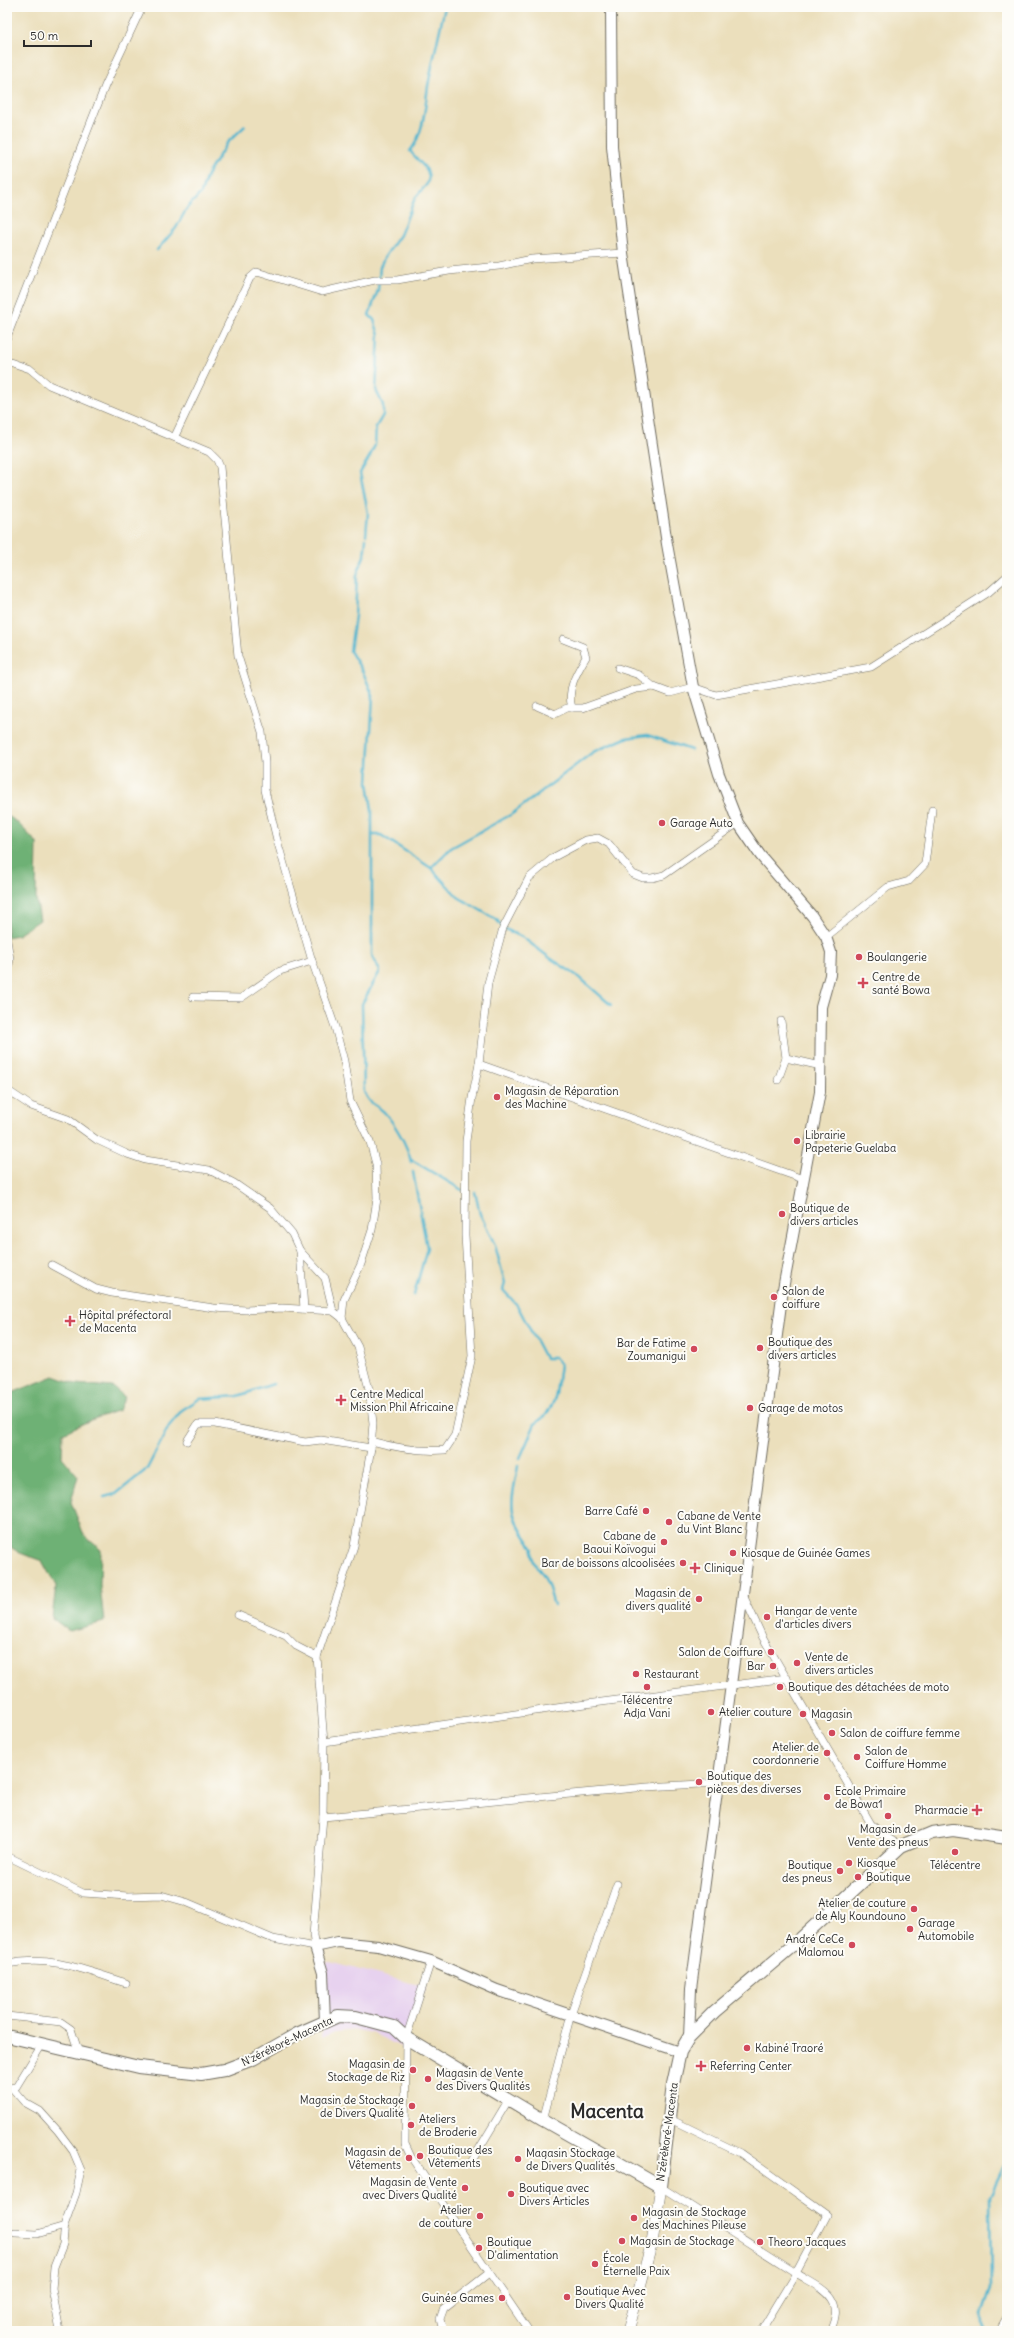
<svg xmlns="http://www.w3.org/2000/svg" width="1014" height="2338" viewBox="0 0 1014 2338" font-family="Delius,sans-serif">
<rect width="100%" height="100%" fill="#fdfcf7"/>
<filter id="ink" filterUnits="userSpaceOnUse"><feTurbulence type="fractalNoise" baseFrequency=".025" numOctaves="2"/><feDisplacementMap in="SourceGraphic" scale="8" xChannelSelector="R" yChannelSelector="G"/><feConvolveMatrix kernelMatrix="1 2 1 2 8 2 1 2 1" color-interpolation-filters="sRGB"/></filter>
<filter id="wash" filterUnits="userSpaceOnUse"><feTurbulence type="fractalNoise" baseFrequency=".012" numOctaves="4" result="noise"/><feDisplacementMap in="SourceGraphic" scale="16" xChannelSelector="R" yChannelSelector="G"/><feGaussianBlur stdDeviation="0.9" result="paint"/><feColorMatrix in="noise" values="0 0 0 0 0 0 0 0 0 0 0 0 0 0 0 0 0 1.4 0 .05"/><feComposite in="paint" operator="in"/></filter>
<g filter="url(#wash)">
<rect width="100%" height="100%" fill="#ebdfbc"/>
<polygon fill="#e7d2ef" points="326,1961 426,1987 401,2047 372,2033 356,2030 334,2032 322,2038 327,1974"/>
<g fill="#6eb174" stroke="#4c6e50">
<polygon points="7,815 18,823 37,843 36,898 40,920 18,935 7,937"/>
<polygon points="54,1376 76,1384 113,1387 125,1397 119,1410 91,1420 63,1433 62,1457 78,1476 71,1502 84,1535 101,1550 100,1585 104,1622 69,1631 52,1618 56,1586 42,1561 20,1553 7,1545 7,1395"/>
</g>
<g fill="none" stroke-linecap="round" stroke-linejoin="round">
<g stroke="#50b5cf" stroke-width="2.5">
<polyline points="157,250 176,228 187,208 201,193 207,175 227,143 245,126"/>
<path d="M 366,535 L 368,513 L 360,473 L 370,456 L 375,445 L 376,427 L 383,415 L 383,405 L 376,390 L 379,335 L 374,320 L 369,315 L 378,290 L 380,267 L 384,258 L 400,235 L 415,198 L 427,184 L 429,177 L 427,170 L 410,151 C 424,134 425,107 428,86 C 433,60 439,33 445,7"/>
<path d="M 366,539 L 364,556 L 357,575 L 355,616 L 350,651 L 363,672 L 373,696 L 368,782 L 372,810 L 372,955 L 380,971 L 362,1004 L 364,1092 C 371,1106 374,1103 384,1112 C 395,1124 408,1146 411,1162"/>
<polyline points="372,835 381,835 431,868 458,897 497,920 503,928 522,937 550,958 579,977 611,1005"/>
<polyline points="431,868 451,848 512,814 593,752 626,738 647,735 691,750"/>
<polyline points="410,1159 462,1190"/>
<polyline points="413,1172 427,1248 414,1295"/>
<polyline points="475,1192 480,1214 495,1245 505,1283 503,1290 517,1305 545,1358 555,1358 560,1364 556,1394 553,1403 546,1415 535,1424 520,1458"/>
<path d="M 518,1466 C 510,1509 507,1512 533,1548 C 529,1564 541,1568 546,1581 C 550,1589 551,1597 554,1605"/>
<polyline points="104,1497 116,1494 147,1469 169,1426 182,1410 199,1399 238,1396 273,1384"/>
<polyline points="984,2331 982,2314 991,2288 990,2196 1004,2167 1007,2165"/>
</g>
</g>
</g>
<g filter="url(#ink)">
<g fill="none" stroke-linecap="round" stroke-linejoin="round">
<g stroke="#6e6a5e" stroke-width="8">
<g id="minor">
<polyline points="7,337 105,86 142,7"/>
<polyline points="7,361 30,369 49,385 209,452 217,460 220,467 238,656 262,732 265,762 265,790 277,840 312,961 335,1027 344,1061 350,1101 370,1142 376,1164 377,1199 372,1230 361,1264 344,1300 342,1318"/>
<polyline points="175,436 250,278 257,272 322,292 375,280 397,280 449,271 499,266 532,259 623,253"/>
<path d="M 563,639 L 583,647 L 586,657 C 577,672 566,690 572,708"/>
<polyline points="618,668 639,675 654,687"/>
<polyline points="537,706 555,714 567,708 583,708 636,689 654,687 670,693 693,687 716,695 871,667 989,592 1007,576"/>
<polyline points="826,937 888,887 909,881 925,864 932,810"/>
<polyline points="7,940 10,959 7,978"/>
<polyline points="193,997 241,998 280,971 312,961"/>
<polyline points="786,1058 821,1066"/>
<polyline points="479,1064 803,1179"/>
<polyline points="778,1080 786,1058 781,1021"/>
<polyline points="7,1090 31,1106 68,1119 97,1140 127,1154 145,1160 209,1170 234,1183 270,1208 292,1234 300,1251 325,1278 333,1311"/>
<polyline points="300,1251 304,1309"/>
<polyline points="187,1441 198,1424 215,1424 305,1442 321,1440 371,1448"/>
<path d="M 371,1441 C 396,1448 419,1452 445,1450 L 455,1435 L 472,1356 L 465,1235 L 466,1141 L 472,1098 L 479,1064 L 488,983 L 503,928 L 529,878 L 554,857 L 586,840 L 598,838 L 609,844 L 633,874 L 643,878 L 652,878 L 664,875 L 738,823"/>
<polyline points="744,1597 762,1636 871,1824 883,1835 901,1846"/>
<polyline points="238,1615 286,1636 296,1646 317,1657"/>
<polyline points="324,1742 563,1707 787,1678"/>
<polyline points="323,1817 647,1787 718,1783"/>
<polyline points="7,1856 83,1893 128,1896 161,1895 186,1902 273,1939 315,1947 313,1935 323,1817 324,1742 317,1657 354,1546 371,1448 373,1423 369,1389 358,1347 342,1318 333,1311 282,1308 246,1310 214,1308 112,1293 96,1289 52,1265"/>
<polyline points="431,1961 406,2038 405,2144 411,2157 529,2331"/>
<path d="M 7,1964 C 51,1955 85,1970 126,1983"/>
<polyline points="7,2016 61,2022 71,2029 79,2053"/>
<polyline points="10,2088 16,2087 43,2043"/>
<polyline points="12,2088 24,2102 40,2111 58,2131 73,2151 81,2170 76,2193 65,2223 63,2244 54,2267 52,2289 60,2331"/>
<polyline points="543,2120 571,2014 617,1884"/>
<polyline points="470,2164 509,2099"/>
<polyline points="661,2187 796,2273 827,2215 740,2153 670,2119"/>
<polyline points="15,2233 37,2234 65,2226"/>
<polyline points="443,2331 440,2319 444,2308 489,2273"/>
<path d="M 761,2331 L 796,2273 C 822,2289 847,2297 830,2331"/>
<polyline points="999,2331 1007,2317"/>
</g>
</g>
<g stroke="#6e6a5e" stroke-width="12">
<g id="secondary">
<polyline points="611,7 612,146 623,253 667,544 693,687 719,774 738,823 760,855 812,916 826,937 831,952 830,975 821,1007 820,1092 783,1289 691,1989 689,2037"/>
<polyline points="325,2021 323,1973 315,1947 338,1942 378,1946 431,1961 497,1990 680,2052"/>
</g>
</g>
<g stroke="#6e6a5e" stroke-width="12">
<polyline id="primary" points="628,2331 652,2242 661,2187"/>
</g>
<g stroke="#6e6a5e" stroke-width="14">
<polyline id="trunk" points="7,2036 139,2067 201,2074 224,2070 253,2059 297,2034 338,2016 356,2017 394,2027 406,2038 543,2120 661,2187 673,2084 680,2052 689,2037 714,2012 796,1943 901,1846 932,1833 953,1830 1007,1838"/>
</g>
<use href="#minor" stroke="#fff" stroke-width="7"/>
<use href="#secondary" stroke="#fff" stroke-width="10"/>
<use href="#primary" stroke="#fff" stroke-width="11"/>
<use href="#trunk" stroke="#fff" stroke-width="12"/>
</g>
</g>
<g fill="#d1495b" stroke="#fdfcf7" stroke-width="1.5">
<circle cx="662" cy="823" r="4"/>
<circle cx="859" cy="957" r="4"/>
<path d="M861 977h4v4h4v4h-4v4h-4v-4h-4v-4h4z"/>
<circle cx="497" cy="1097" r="4"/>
<circle cx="797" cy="1141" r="4"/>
<circle cx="782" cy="1214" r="4"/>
<circle cx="774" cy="1297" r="4"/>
<path d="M68 1315h4v4h4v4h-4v4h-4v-4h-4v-4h4z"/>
<circle cx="760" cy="1348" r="4"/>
<circle cx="694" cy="1349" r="4"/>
<path d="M339 1394h4v4h4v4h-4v4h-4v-4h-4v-4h4z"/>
<circle cx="750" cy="1408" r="4"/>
<circle cx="646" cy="1511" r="4"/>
<circle cx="669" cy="1522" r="4"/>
<circle cx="664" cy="1542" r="4"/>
<circle cx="733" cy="1553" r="4"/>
<circle cx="683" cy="1563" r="4"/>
<path d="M693 1562h4v4h4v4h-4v4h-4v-4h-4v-4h4z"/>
<circle cx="699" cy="1599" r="4"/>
<circle cx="767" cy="1617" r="4"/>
<circle cx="771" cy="1652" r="4"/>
<circle cx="797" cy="1663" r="4"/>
<circle cx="773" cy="1666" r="4"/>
<circle cx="636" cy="1674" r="4"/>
<circle cx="647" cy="1687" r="4"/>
<circle cx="780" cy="1687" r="4"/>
<circle cx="711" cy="1712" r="4"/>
<circle cx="803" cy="1714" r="4"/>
<circle cx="832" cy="1733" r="4"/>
<circle cx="827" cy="1753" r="4"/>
<circle cx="857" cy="1757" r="4"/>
<circle cx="699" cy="1782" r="4"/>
<circle cx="827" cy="1797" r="4"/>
<path d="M975 1804h4v4h4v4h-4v4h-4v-4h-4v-4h4z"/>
<circle cx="888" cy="1816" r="4"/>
<circle cx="955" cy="1852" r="4"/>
<circle cx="849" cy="1863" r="4"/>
<circle cx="840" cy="1871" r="4"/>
<circle cx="858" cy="1877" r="4"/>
<circle cx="914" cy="1909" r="4"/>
<circle cx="910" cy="1929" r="4"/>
<circle cx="852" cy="1945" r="4"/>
<circle cx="747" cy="2048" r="4"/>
<path d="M699 2060h4v4h4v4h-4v4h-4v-4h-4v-4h4z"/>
<circle cx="413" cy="2070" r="4"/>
<circle cx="428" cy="2079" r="4"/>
<circle cx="412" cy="2106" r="4"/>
<circle cx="411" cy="2125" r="4"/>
<circle cx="420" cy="2156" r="4"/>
<circle cx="409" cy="2158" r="4"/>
<circle cx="518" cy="2159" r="4"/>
<circle cx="465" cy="2188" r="4"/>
<circle cx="511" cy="2194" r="4"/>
<circle cx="480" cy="2216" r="4"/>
<circle cx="634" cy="2218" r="4"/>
<circle cx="622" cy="2241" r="4"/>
<circle cx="760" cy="2242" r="4"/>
<circle cx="479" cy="2248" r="4"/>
<circle cx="595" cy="2264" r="4"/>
<circle cx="567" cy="2297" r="4"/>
<circle cx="502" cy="2298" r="4"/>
</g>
<g text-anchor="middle" stroke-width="4" stroke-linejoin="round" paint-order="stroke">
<g font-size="11" fill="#2b2b2b" stroke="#fdfcf7" text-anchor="start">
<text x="670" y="827">Garage Auto</text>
<text x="867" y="961">Boulangerie</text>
<text x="872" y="981">Centre de<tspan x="872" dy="13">santé Bowa</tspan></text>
<text x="505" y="1095">Magasin de Réparation<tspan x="505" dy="13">des Machine</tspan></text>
<text x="805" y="1139">Librairie<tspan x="805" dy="13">Papeterie Guelaba</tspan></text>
<text x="790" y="1212">Boutique de<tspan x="790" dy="13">divers articles</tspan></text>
<text x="782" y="1295">Salon de<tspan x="782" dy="13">coiffure</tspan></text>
<text x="79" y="1319">Hôpital préfectoral<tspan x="79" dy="13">de Macenta</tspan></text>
<text x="768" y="1346">Boutique des<tspan x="768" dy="13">divers articles</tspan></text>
<text x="686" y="1347" text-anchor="end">Bar de Fatime<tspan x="686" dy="13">Zoumanigui</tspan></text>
<text x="350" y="1398">Centre Medical<tspan x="350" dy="13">Mission Phil Africaine</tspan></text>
<text x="758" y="1412">Garage de motos</text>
<text x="638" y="1515" text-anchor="end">Barre Café</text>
<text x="677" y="1520">Cabane de Vente<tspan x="677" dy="13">du Vint Blanc</tspan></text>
<text x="656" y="1540" text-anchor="end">Cabane de<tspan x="656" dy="13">Baoui Koïvogui</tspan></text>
<text x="741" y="1557">Kiosque de Guinée Games</text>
<text x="675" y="1567" text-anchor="end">Bar de boissons alcoolisées</text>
<text x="704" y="1572">Clinique</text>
<text x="691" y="1597" text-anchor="end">Magasin de<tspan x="691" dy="13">divers qualité</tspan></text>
<text x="775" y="1615">Hangar de vente<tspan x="775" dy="13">d'articles divers</tspan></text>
<text x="763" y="1656" text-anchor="end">Salon de Coiffure</text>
<text x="805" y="1661">Vente de<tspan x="805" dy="13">divers articles</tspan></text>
<text x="765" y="1670" text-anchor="end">Bar</text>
<text x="644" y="1678">Restaurant</text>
<text x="788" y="1691">Boutique des détachées de moto</text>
<text x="647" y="1704" text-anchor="middle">Télécentre<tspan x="647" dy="13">Adja Vani</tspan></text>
<text x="719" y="1716">Atelier couture</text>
<text x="811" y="1718">Magasin</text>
<text x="840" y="1737">Salon de coiffure femme</text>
<text x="819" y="1751" text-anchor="end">Atelier de<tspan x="819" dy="13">coordonnerie</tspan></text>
<text x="865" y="1755">Salon de<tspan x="865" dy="13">Coiffure Homme</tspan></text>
<text x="707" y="1780">Boutique des<tspan x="707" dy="13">pièces des diverses</tspan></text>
<text x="835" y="1795">Ecole Primaire<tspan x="835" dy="13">de Bowa1</tspan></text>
<text x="968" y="1814" text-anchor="end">Pharmacie</text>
<text x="888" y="1833" text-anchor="middle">Magasin de<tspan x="888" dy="13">Vente des pneus</tspan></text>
<text x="857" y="1867">Kiosque</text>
<text x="832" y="1869" text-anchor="end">Boutique<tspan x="832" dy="13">des pneus</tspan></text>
<text x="955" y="1869" text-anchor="middle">Télécentre</text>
<text x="866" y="1881">Boutique</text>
<text x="906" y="1907" text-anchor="end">Atelier de couture<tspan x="906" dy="13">de Aly Koundouno</tspan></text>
<text x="918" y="1927">Garage<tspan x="918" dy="13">Automobile</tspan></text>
<text x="844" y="1943" text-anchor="end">André CeCe<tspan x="844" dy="13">Malomou</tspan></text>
<text x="755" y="2052">Kabiné Traoré</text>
<text x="405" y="2068" text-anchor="end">Magasin de<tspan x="405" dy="13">Stockage de Riz</tspan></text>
<text x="710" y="2070">Referring Center</text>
<text x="436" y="2077">Magasin de Vente<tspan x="436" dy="13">des Divers Qualités</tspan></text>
<text x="404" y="2104" text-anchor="end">Magasin de Stockage<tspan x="404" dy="13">de Divers Qualité</tspan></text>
<text x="419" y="2123">Ateliers<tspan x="419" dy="13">de Broderie</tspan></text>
<text x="428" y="2154">Boutique des<tspan x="428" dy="13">Vêtements</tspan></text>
<text x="401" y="2156" text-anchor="end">Magasin de<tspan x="401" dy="13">Vêtements</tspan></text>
<text x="526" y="2157">Magasin Stockage<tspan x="526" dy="13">de Divers Qualités</tspan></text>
<text x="457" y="2186" text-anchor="end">Magasin de Vente<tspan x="457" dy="13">avec Divers Qualité</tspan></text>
<text x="519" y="2192">Boutique avec<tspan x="519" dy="13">Divers Articles</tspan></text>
<text x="472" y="2214" text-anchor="end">Atelier<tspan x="472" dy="13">de couture</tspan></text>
<text x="642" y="2216">Magasin de Stockage<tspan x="642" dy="13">des Machines Pileuse</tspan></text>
<text x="630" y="2245">Magasin de Stockage</text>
<text x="487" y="2246">Boutique<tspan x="487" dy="13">D'alimentation</tspan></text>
<text x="768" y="2246">Theoro Jacques</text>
<text x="603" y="2262">École<tspan x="603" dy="13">Éternelle Paix</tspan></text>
<text x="575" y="2295">Boutique Avec<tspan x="575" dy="13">Divers Qualité</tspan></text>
<text x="494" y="2302" text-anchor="end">Guinée Games</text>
</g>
<g font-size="11" fill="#2b2b2b" stroke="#fdfcf7">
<text transform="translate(287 2041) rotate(-26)" y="4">N'zérékoré-Macenta</text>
<text transform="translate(667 2132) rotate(-82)" y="4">N'zérékoré-Macenta</text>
</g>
<g font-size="19" font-weight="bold" fill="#2b2b2b" stroke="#fdfcf7">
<text x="607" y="2118">Macenta</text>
</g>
</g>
<rect width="1014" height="2338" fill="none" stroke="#fdfcf7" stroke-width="24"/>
<path d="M24 40v6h67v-6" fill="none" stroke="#2b2b2b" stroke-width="2"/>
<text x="30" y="40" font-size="12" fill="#2b2b2b" stroke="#fdfcf7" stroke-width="3" paint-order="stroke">50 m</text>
</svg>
